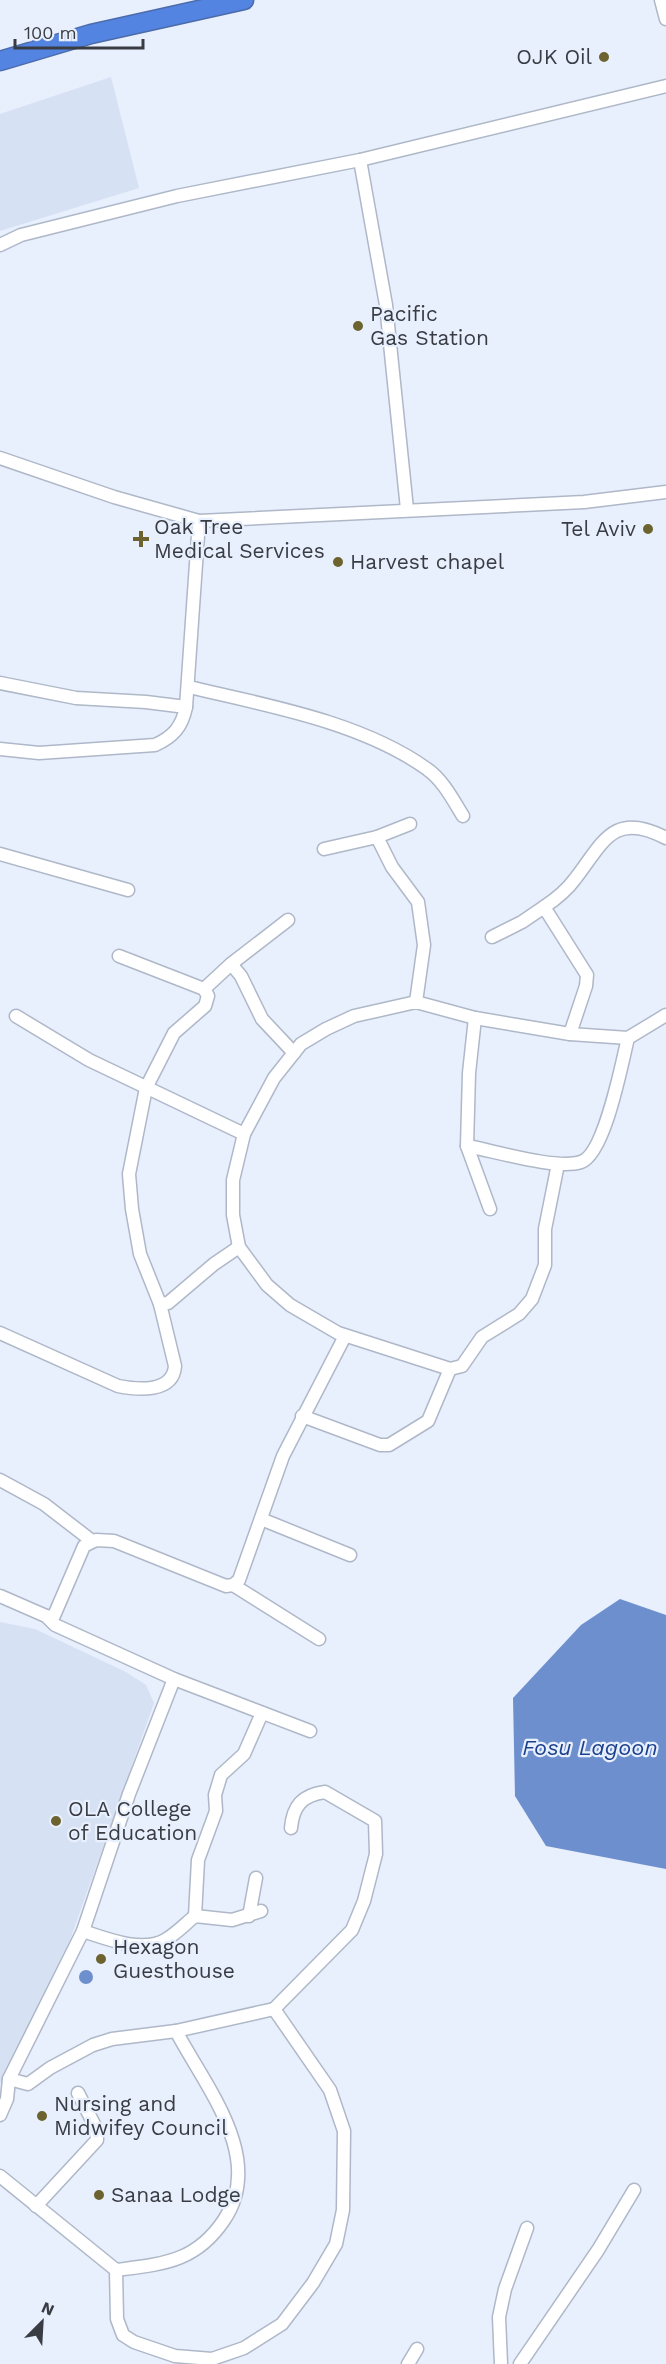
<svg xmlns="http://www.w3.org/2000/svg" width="666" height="2364" viewBox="0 0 666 2364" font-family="'Work Sans',sans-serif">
<rect width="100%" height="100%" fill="#e8effd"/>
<g fill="#d6e1f4">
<polygon points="111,77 139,188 0,231 0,114"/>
<polygon points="0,1622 35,1629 126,1672 146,1685 154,1703 70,1940 0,2084"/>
</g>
<g fill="#6e8fce">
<polygon points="620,1599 666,1615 666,1869 546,1846 515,1796 513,1698 581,1625"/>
<circle cx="86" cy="1977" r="7"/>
</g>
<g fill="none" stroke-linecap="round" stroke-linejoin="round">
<g stroke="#afb8c8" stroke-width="15">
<g id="minor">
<polyline points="661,0 666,19"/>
<polyline points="0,245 21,235 177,196 360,160"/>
<polyline points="0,458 114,497 199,521 584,502 666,492"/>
<polyline points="407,509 386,305 360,160 666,86"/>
<polyline points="0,683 76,698 146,702 186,707"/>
<path d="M 189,687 C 265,705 362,722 427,769 C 443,780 453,800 463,816"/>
<path d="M 0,749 L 39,753 L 155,745 C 173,737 182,727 186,707 L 199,521"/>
<polyline points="410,824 377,837 392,867 418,902 424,945 416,1002"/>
<polyline points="324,849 377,837"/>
<polyline points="0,854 128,890"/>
<path d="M 544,907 C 556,899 567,890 575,879 C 603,843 613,810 666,838"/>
<polyline points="492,937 522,922 544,907 587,975 586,986 570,1034"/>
<polyline points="119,956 204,989 208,996 205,1006 174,1033 146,1088 129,1174 132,1209 140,1254 160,1304 168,1303 214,1264 239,1247"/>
<polyline points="231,964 241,976 262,1019 294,1053"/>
<polyline points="204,989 231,964 288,920"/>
<polyline points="16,1016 89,1060 244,1134"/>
<polyline points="475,1018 469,1073 467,1146 490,1209"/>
<path d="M 467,1146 C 495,1151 556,1170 581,1162 C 605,1154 622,1062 628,1038"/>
<path d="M 0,1333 L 118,1386 C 138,1390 173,1393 175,1366 L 160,1304"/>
<polyline points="450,1369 462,1366 482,1337 519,1314 532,1299 545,1265 545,1229 558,1164"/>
<polyline points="302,1416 380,1445 389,1445 428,1421 450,1369 338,1333 290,1305 267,1285 239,1247 233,1215 233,1180 244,1134 274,1078 301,1044 326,1029 354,1016 416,1002 475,1018 570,1034 628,1038 666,1015"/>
<polyline points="0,1480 44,1504 92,1541"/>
<polyline points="261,1519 350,1555"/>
<polyline points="233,1585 319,1639"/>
<polyline points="0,1596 46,1616 55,1625 174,1679 310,1731"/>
<polyline points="46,1616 53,1618 84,1546 96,1540 114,1541 226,1586 233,1585 239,1580 283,1456 345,1336"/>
<polyline points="195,1916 198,1860 216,1811 215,1795 221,1775 244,1754 262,1713"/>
<polyline points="249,1916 256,1878"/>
<path d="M 83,1931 C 107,1939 142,1953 165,1940 C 176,1934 185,1924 195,1916 L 232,1920 L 261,1911"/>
<path d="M 9,2079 L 28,2084 L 50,2068 L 93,2045 L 112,2039 L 176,2031 L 274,2009 L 352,1930 L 364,1901 L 376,1854 L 375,1821 L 325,1792 C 302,1795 293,1806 291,1828"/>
<polyline points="0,2115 7,2099 9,2079 83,1931 129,1794 174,1679"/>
<polyline points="0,2176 116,2270 117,2319 123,2335 134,2342 175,2356 212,2359 244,2348 282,2324 313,2283 336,2244 343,2210 344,2131 330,2090 274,2009"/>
<polyline points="36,2206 97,2140 97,2130 78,2093"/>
<path d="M 116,2270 C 163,2264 196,2262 224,2220 C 266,2158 205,2086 176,2031"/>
<polyline points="408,2364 417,2349"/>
<polyline points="501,2364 499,2317 505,2289 527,2228"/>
<polyline points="520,2364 598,2250 634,2190"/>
</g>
</g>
<g stroke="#4b6baa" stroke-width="21">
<polyline id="highway" points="0,61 91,34 244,0"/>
</g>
<use href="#minor" stroke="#fff" stroke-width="12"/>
<use href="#highway" stroke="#5484e1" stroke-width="18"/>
</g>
<g fill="#6d632f" stroke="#e8effd" stroke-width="2">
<circle cx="604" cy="57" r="6"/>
<circle cx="358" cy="326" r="6"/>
<circle cx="648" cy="529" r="6"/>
<path d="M138 530h6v6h6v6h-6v6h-6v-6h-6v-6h6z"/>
<circle cx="338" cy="562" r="6"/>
<circle cx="56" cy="1821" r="6"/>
<circle cx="101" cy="1959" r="6"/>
<circle cx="42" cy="2116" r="6"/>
<circle cx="99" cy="2195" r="6"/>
</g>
<g text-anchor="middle" stroke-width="4.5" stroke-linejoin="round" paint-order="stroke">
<g font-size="21" fill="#393c43" stroke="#e8effd" text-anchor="start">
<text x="592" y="64" text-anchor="end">OJK Oil</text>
<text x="370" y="321">Pacific<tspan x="370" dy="24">Gas Station</tspan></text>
<text x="154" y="534">Oak Tree<tspan x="154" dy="24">Medical Services</tspan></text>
<text x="636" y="536" text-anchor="end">Tel Aviv</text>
<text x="350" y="569">Harvest chapel</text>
<text x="68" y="1816">OLA College<tspan x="68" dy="24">of Education</tspan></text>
<text x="113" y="1954">Hexagon<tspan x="113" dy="24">Guesthouse</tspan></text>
<text x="54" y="2111">Nursing and<tspan x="54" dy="24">Midwifey Council</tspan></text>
<text x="111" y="2202">Sanaa Lodge</text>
</g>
<g font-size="22" font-style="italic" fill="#1c418c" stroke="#e8effd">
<text x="590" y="1755">Fosu Lagoon</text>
</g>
</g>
<g transform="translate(42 2322) rotate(24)" stroke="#e8effd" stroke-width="4.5" paint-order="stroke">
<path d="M0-4.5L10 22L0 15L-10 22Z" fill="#393c43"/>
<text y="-9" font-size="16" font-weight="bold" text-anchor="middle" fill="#393c43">N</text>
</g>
<path d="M15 39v9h128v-9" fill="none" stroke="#393c43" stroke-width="3"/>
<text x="24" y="39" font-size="18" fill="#393c43" stroke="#e8effd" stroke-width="4.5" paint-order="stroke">100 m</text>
</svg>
